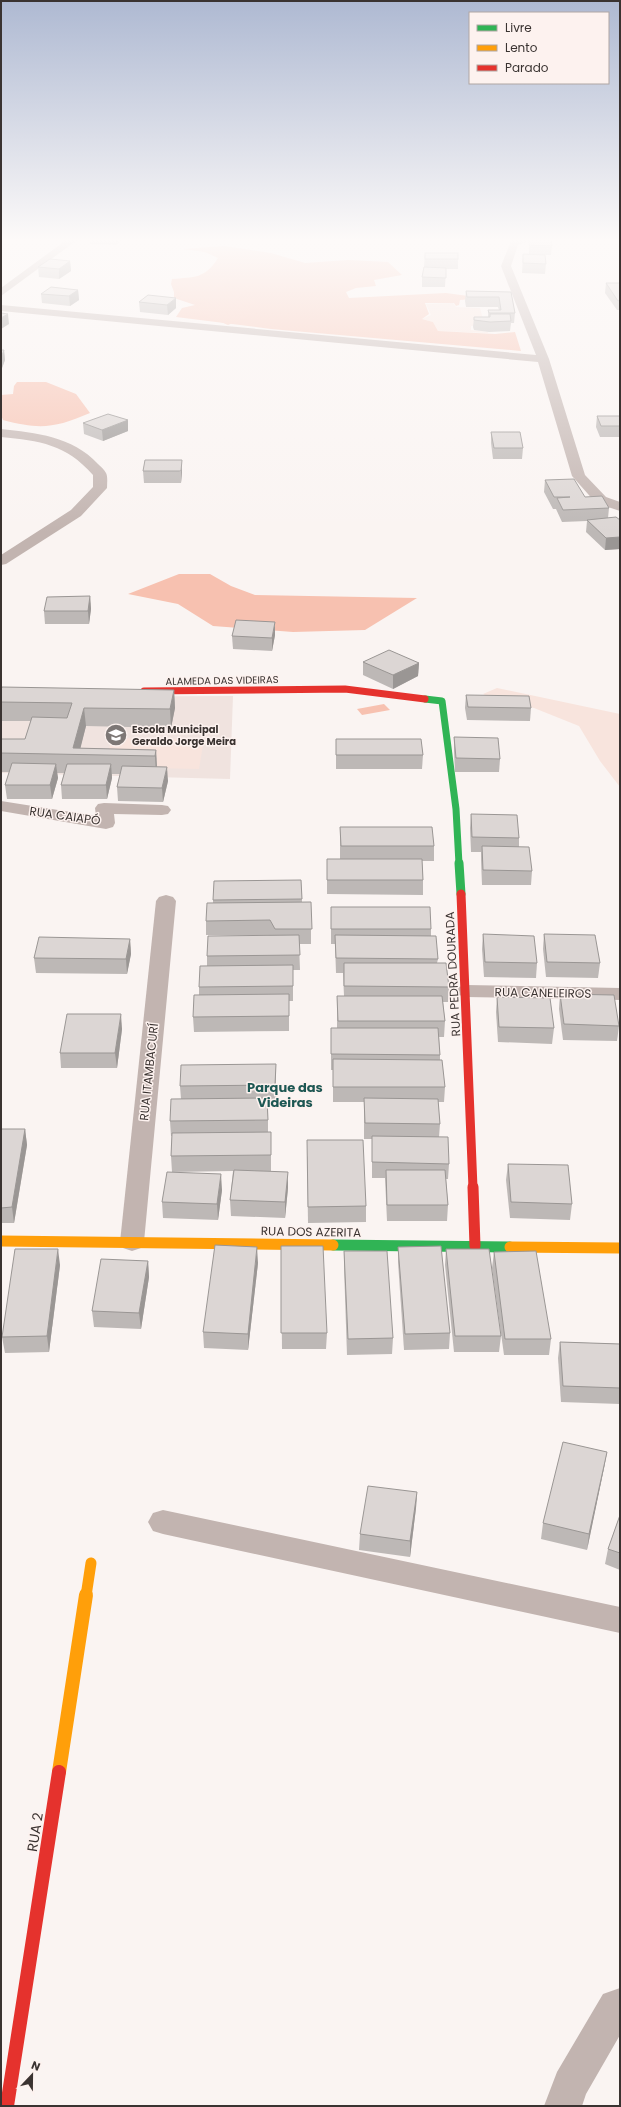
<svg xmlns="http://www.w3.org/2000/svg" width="621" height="2107" viewBox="0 0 621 2107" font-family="Poppins,sans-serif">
<rect width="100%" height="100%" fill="#faf4f2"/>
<polygon fill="#f0e3df" points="233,696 230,779 1,773 1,697"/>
<g fill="#f8e4dd">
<polygon points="453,303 456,307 480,308 484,323 487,326 471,326 471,330 488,332 488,333 438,331 433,322 422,319 431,315 426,304"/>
<polygon points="497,688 620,714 620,787 600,761 579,726 534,708 493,699 483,694"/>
<polygon points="112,738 204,739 199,769 104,767"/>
</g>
<path fill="#f6c0af" d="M 224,246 L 271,253 L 305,263 L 348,260 L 388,262 L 402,275 L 374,280 L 376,286 L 356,288 L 346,292 L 349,298 L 446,293 L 483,298 L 460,300 L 459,305 L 456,306 L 454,303 L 425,303 L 429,314 L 422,319 L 433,322 L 438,331 L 495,334 L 515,332 L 521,351 L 271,329 L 176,317 L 182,308 L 195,305 L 174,298 L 174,292 L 171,284 L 172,279 C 194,277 205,279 218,258 L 205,252 L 183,249 Z"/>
<g fill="#f7c1b0">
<polygon points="224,277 236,279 223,284 228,288 254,291 243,293 236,301 254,299 256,303 242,306 249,308 254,314 228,325 192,310 206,302 178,299 186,289 175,285 178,282 206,283"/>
<path d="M 17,382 L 46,382 L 76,394 L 90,413 C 55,428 40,430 3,420 L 1,415 L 1,395 L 13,394 L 14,386 Z"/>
<polygon points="179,574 210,574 231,586 255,595 417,598 365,630 293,632 213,626 178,604 128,594"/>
<polygon points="384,704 390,710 362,715 357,709"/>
</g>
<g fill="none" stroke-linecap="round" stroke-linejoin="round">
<g fill="#c2b4b0" fill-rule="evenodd">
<polygon points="69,238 80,238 1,296 1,288"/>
<polygon points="521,238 537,238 518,245 511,266 549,359 585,475 606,497 620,502 620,511 596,503 572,476 538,362 1,311 1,305 536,355 501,266 511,241"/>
<path d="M 1,429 C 36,433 72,436 98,464 C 100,466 104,469 106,473 C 108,477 107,483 107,488 L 81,516 L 6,564 L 1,565 L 1,555 L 71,510 L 93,487 L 93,475 C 66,444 40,441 1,437 Z"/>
<polygon points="1,801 96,816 95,808 98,804 104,803 162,805 168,806 171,810 168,814 162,815 114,814 115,823 113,827 106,829 1,811"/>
<polygon points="166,895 173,897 176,901 144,1242 141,1248 132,1251 123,1248 120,1242 156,901 159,897"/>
<polygon points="466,985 620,988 620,1000 466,997 459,995 455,991 459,987"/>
<polygon points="163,1510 620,1607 620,1633 163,1534 153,1531 148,1522 153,1513"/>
<polygon points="620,1988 620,2035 586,2094 582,2106 544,2106 557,2072 603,1994"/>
</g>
<polyline stroke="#30b455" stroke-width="7" points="425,699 442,701 456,809 459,864"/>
<polyline stroke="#30b455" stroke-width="9" points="459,863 461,894"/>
<polyline stroke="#30b455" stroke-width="11" points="333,1245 510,1247"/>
<g stroke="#ff9f0a" stroke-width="11">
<polyline points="1,1241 333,1245"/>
<polyline points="510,1247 620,1248"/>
<polyline points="86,1596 91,1563"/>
</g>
<polyline stroke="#ff9f0a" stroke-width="14" points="59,1772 86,1595"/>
<polyline stroke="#e5322d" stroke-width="7" points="144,691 345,689 425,699"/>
<polyline stroke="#e5322d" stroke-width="9" points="461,894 473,1188"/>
<polyline stroke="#e5322d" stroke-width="11" points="473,1187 475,1246"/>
<polyline stroke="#e5322d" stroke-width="14" points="7,2106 59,1772"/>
</g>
<g fill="#bdb8b6">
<polygon points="89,238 121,238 121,239 116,245 90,244"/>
<polygon points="529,238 552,246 551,255 545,255 546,264 545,274 522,273 523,254 529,254"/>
<polygon points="425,253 458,259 458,269 446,269 445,287 422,287 422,277 424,267"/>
<polygon points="70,261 71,271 59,279 39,277 38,267"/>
<polygon points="606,283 620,283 620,310 617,310 605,293"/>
<polygon points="78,290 79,300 70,306 42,303 41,294"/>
<polygon points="466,291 511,292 515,313 514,323 511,323 510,331 489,332 474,330 473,327 474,317 488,317 488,310 499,310 498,307 466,307 465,301"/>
<polygon points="148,295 176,308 168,315 140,312 139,302"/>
<polygon points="1,350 4,350 5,360 2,368 1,368"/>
<polygon points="597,416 620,416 620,437 600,437 596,427"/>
<polygon points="83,423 128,431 103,441 84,434"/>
<polygon points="491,432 523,448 522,459 493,459 491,443"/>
<polygon points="145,460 182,472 181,483 144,483 143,471"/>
<polygon points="545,480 585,497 609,508 608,518 620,520 620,549 605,550 586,532 587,521 562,522 556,509 553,509 544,492"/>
<polygon points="90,596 91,609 89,624 45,624 44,611"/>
<polygon points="275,635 272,651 233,649 232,636"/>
<polygon points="363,662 419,663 418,676 393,689 363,675"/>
<polygon points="1,690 174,690 175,708 171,728 86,726 80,748 156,750 157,767 168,781 163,802 118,801 117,787 120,774 112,774 112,778 107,799 62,799 61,785 64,773 57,773 58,778 52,799 7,799 5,785 10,772 1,772 1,739 25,739 31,721 1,721"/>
<polygon points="466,695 531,708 530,721 467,720 465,708"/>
<polygon points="454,737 500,759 499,772 455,772 454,751"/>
<polygon points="336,739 423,755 422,769 336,769"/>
<polygon points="471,814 519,838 519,847 532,871 531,885 482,885 481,860 481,852 471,852 470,828"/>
<polygon points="340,827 434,846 434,861 422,861 423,880 423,895 327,894 327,859 340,859"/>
<polygon points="301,880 302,902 311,902 311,944 299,944 300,970 293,970 293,1001 289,1001 289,1031 194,1032 193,1017 199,995 199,987 207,966 207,956 270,935 206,935 206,921 213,903 213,900"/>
<polygon points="331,907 431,929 431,936 438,959 437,963 449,987 448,1002 443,1002 445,1021 444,1037 439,1037 440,1055 440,1060 445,1087 444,1102 438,1102 440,1124 439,1137 449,1164 448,1179 446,1179 448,1205 447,1221 387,1221 385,1178 372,1178 372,1139 364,1139 364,1102 333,1102 333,1070 331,1070 331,1028 337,1028 337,996 344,996 343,973 336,973 335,944 331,944"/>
<polygon points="483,934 537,963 536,978 484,977 482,949"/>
<polygon points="544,934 600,963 598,978 546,977 543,949"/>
<polygon points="130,939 131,954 127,974 36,973 34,958"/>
<polygon points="560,994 619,1026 617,1041 563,1040 559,1009"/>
<polygon points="497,997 554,1028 552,1044 498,1042 496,1012"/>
<polygon points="122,1029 117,1068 61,1068 60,1053"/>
<polygon points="276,1064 276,1100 268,1100 268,1132 271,1132 271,1171 251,1171 288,1188 285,1218 231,1216 230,1200 233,1171 172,1172 171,1156 172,1136 171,1136 170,1121 181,1099 180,1086"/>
<polygon points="1,1129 25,1129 27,1145 14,1223 1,1223"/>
<polygon points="307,1156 366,1206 366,1222 308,1223"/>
<polygon points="508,1164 572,1204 570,1220 510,1218 506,1180"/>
<polygon points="222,1190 218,1220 163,1218 162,1202"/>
<polygon points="281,1246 327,1333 326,1349 282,1349"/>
<polygon points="398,1247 450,1333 449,1349 404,1350 398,1262"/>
<polygon points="446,1249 501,1336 499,1352 454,1352 445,1265"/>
<polygon points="344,1251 393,1338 392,1354 347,1355 344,1267"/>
<polygon points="494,1252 551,1339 549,1355 504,1355 492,1268"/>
<polygon points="148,1261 149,1277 141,1329 94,1327 92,1311"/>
<polygon points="258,1263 248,1350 204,1348 203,1332"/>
<polygon points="60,1265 49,1352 5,1353 2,1337"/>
<polygon points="560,1342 620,1344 620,1404 561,1402 558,1358"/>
<polygon points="607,1452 604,1468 587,1550 541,1539 543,1523"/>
<polygon points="417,1492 416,1508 410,1557 359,1550 360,1534"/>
<polygon points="620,1515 620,1570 605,1564 608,1549"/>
</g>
<g fill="#9a9694">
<polygon points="116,238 121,238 121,239 116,245"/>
<polygon points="70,261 71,271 59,279 59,269"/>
<polygon points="78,290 79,300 70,306 69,296"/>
<polygon points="176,298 176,308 168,315 167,305"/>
<polygon points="8,314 9,324 1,329 1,318"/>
<polygon points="4,350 5,360 2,368 1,358"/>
<polygon points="128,420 128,431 103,441 102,430"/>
<polygon points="182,460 182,472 181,483 181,471"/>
<polygon points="620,537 620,549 605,550 606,538"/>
<polygon points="90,596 91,609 89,624 88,611"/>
<polygon points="275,622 275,635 272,651 272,638"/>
<polygon points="419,663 418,676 393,689 393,675"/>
<polygon points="174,690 175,708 171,728 170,709"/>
<polygon points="84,708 86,726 79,754 73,748"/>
<polygon points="156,750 157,769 156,775 155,756"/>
<polygon points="56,764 58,778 52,799 50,785"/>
<polygon points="111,764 112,778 107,799 106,785"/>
<polygon points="167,767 168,781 163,802 162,788"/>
<polygon points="130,939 131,954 127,974 126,959"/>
<polygon points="121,1014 122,1029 117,1068 115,1053"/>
<polygon points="25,1129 27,1145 14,1223 12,1207"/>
<polygon points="288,1172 288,1188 285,1218 285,1202"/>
<polygon points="221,1174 222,1190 218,1220 217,1204"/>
<polygon points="257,1247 258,1263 248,1350 248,1334"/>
<polygon points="58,1249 60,1265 49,1352 47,1336"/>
<polygon points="148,1261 149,1277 141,1329 139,1313"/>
<polygon points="607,1452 604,1468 587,1550 589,1534"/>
<polygon points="417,1492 416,1508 410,1557 410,1541"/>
</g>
<g fill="#dcd6d4" stroke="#9a9694">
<polygon points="529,238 551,238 552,246 529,245"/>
<rect x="425" y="253" width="33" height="6"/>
<polygon points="523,254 545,255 546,264 523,263"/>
<polygon points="50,259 70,261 59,269 38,267"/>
<polygon points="424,267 446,268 446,278 422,277"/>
<polygon points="606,283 620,283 620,300 618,301"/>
<polygon points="51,287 78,290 69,296 41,294"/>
<polygon points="466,291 511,292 515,313 489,313 488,310 501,310 499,297 467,297"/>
<polygon points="148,295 176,298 167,305 139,302"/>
<polygon points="1,313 8,314 1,318"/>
<polygon points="490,314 510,314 511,321 490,322 474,320 474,317 490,317"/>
<polygon points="1,350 4,350 1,358"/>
<polygon points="108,414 128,420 102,430 83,423"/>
<polygon points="597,416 620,416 620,426 601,426"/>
<polygon points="491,432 520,432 523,448 494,448"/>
<polygon points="145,460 182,460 181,471 143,471"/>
<polygon points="574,479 585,497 602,496 609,508 563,510 557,498 570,497 554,497 545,480"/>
<polygon points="616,517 620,520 620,537 606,538 587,520"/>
<polygon points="90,596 88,611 44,611 47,597"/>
<polygon points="236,620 275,622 272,638 232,636"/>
<polygon points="389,650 419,663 393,675 363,662"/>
<polygon points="2,687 174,690 170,709 84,708 73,748 156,750 155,756 1,753 1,739 25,739 32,717 67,718 72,703 1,702 1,690"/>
<polygon points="466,695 529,696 531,708 468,707"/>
<polygon points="454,737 498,738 500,759 456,758"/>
<polygon points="336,739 421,739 423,755 336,755"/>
<polygon points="12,763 56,764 50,785 5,785"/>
<polygon points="67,764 111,764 106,785 61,785"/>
<polygon points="122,766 167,767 162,788 117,787"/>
<polygon points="471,814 517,815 519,838 472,837"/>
<polygon points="340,827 432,827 434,846 341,846"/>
<polygon points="482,846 529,847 532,871 483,870"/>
<polygon points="327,859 422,859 423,880 327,880"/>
<polygon points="301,880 302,899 213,900 214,881"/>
<polygon points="311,902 312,929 275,929 270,920 206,921 207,903"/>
<polygon points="331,907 430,907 431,929 331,929"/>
<polygon points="483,934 534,936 537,963 485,962"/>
<polygon points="544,934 595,935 600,963 547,962"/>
<polygon points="299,935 300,955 207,956 208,936"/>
<polygon points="335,935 436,936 438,959 336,958"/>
<polygon points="39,937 130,939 126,959 34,958"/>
<polygon points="344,963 446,963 449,987 344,986"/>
<polygon points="293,965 293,986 199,987 200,966"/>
<polygon points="289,994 289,1016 193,1017 194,995"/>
<polygon points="560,994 614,995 619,1026 564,1024"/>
<polygon points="337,996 442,996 445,1021 338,1021"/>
<polygon points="497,997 550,998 554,1028 499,1027"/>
<polygon points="67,1014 121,1014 115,1053 60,1053"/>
<polygon points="331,1028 438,1028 440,1055 331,1054"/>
<polygon points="333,1059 442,1060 445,1087 333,1087"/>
<polygon points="276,1064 275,1085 180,1086 181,1065"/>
<polygon points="267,1098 268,1120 170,1121 171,1099"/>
<polygon points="364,1098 438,1099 440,1124 365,1123"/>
<polygon points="1,1129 25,1129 12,1207 1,1208"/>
<polygon points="271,1132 271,1155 171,1156 172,1133"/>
<polygon points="372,1136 448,1137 449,1164 372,1162"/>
<polygon points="307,1140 363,1140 366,1206 308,1207"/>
<polygon points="508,1164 568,1165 572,1204 511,1202"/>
<polygon points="234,1170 288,1172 285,1202 230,1200"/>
<polygon points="386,1170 445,1170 448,1205 387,1205"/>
<polygon points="167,1172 221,1174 217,1204 162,1202"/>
<polygon points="215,1245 257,1247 248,1334 203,1332"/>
<polygon points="281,1246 323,1246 327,1333 281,1333"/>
<polygon points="441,1246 450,1333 405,1334 398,1247"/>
<polygon points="15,1249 58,1249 47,1336 2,1337"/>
<polygon points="446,1249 489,1249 501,1336 455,1336"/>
<polygon points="344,1251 387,1251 393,1338 348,1339"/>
<polygon points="536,1251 551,1339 505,1339 494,1252"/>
<polygon points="101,1259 148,1261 139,1313 92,1311"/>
<polygon points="560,1342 620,1344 620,1388 563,1386"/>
<polygon points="563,1442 607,1452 589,1534 543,1523"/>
<polygon points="368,1486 417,1492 410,1541 360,1534"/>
<polygon points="620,1515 620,1553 608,1549"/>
</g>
<linearGradient id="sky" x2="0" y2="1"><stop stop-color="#aeb9d2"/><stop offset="0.45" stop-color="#fdfaf9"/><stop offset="1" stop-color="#fdfaf9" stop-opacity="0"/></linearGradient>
<rect width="621" height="533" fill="url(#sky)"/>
<defs>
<g id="school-disc" transform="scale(1.15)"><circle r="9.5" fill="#7d7775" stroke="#fdf2ef"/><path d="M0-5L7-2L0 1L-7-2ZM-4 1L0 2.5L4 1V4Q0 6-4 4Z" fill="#fff"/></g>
</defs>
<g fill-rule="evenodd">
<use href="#school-disc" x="116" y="735"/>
</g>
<g text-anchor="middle" stroke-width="3" stroke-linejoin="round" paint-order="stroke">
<g font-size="10" fill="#3a3331" stroke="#fdf2ef">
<text transform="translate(222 680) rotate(-1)" y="4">ALAMEDA DAS VIDEIRAS</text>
</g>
<g font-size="10" font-weight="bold" fill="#3a3331" stroke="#fdf2ef" text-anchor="start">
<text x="132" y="733">Escola Municipal<tspan x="132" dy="12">Geraldo Jorge Meira</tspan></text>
</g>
<g font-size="12" fill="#3a3331" stroke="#fdf2ef">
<text transform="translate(65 816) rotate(8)" y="4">RUA CAIAPÓ</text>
<text transform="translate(453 974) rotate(-93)" y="4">RUA PEDRA DOURADA</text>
<text transform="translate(543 993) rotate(1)" y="4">RUA CANELEIROS</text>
<text transform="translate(149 1072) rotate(-84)" y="4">RUA ITAMBACURÍ</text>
<text transform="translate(311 1232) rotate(1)" y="4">RUA DOS AZERITA</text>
</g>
<g font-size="13" font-weight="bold" fill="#1d5753" stroke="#fdf2ef">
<text x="285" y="1092">Parque das<tspan x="285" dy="15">Videiras</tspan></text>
</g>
<g font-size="14" fill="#3a3331" stroke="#fdf2ef">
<text transform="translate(35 1832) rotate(-81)" y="5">RUA 2</text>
</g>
</g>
<rect width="621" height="2107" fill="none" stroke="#3a3331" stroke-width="4"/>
<rect x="469" y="12" width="140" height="72" fill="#fdf2ef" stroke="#afa6a3"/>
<rect x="477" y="25" width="20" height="6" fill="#30b455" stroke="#afa6a3"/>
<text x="505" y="32" font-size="12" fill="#3a3331">Livre</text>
<rect x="477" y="45" width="20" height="6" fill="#ff9f0a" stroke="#afa6a3"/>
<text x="505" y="52" font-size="12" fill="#3a3331">Lento</text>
<rect x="477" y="65" width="20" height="6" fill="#e5322d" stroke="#afa6a3"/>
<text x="505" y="72" font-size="12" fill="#3a3331">Parado</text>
<g transform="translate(32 2075) rotate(22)" stroke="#fdf2ef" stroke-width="3" paint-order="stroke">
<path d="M0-3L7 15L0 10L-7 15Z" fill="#3a3331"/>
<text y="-6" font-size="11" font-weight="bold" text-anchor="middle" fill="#3a3331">N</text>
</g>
</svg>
